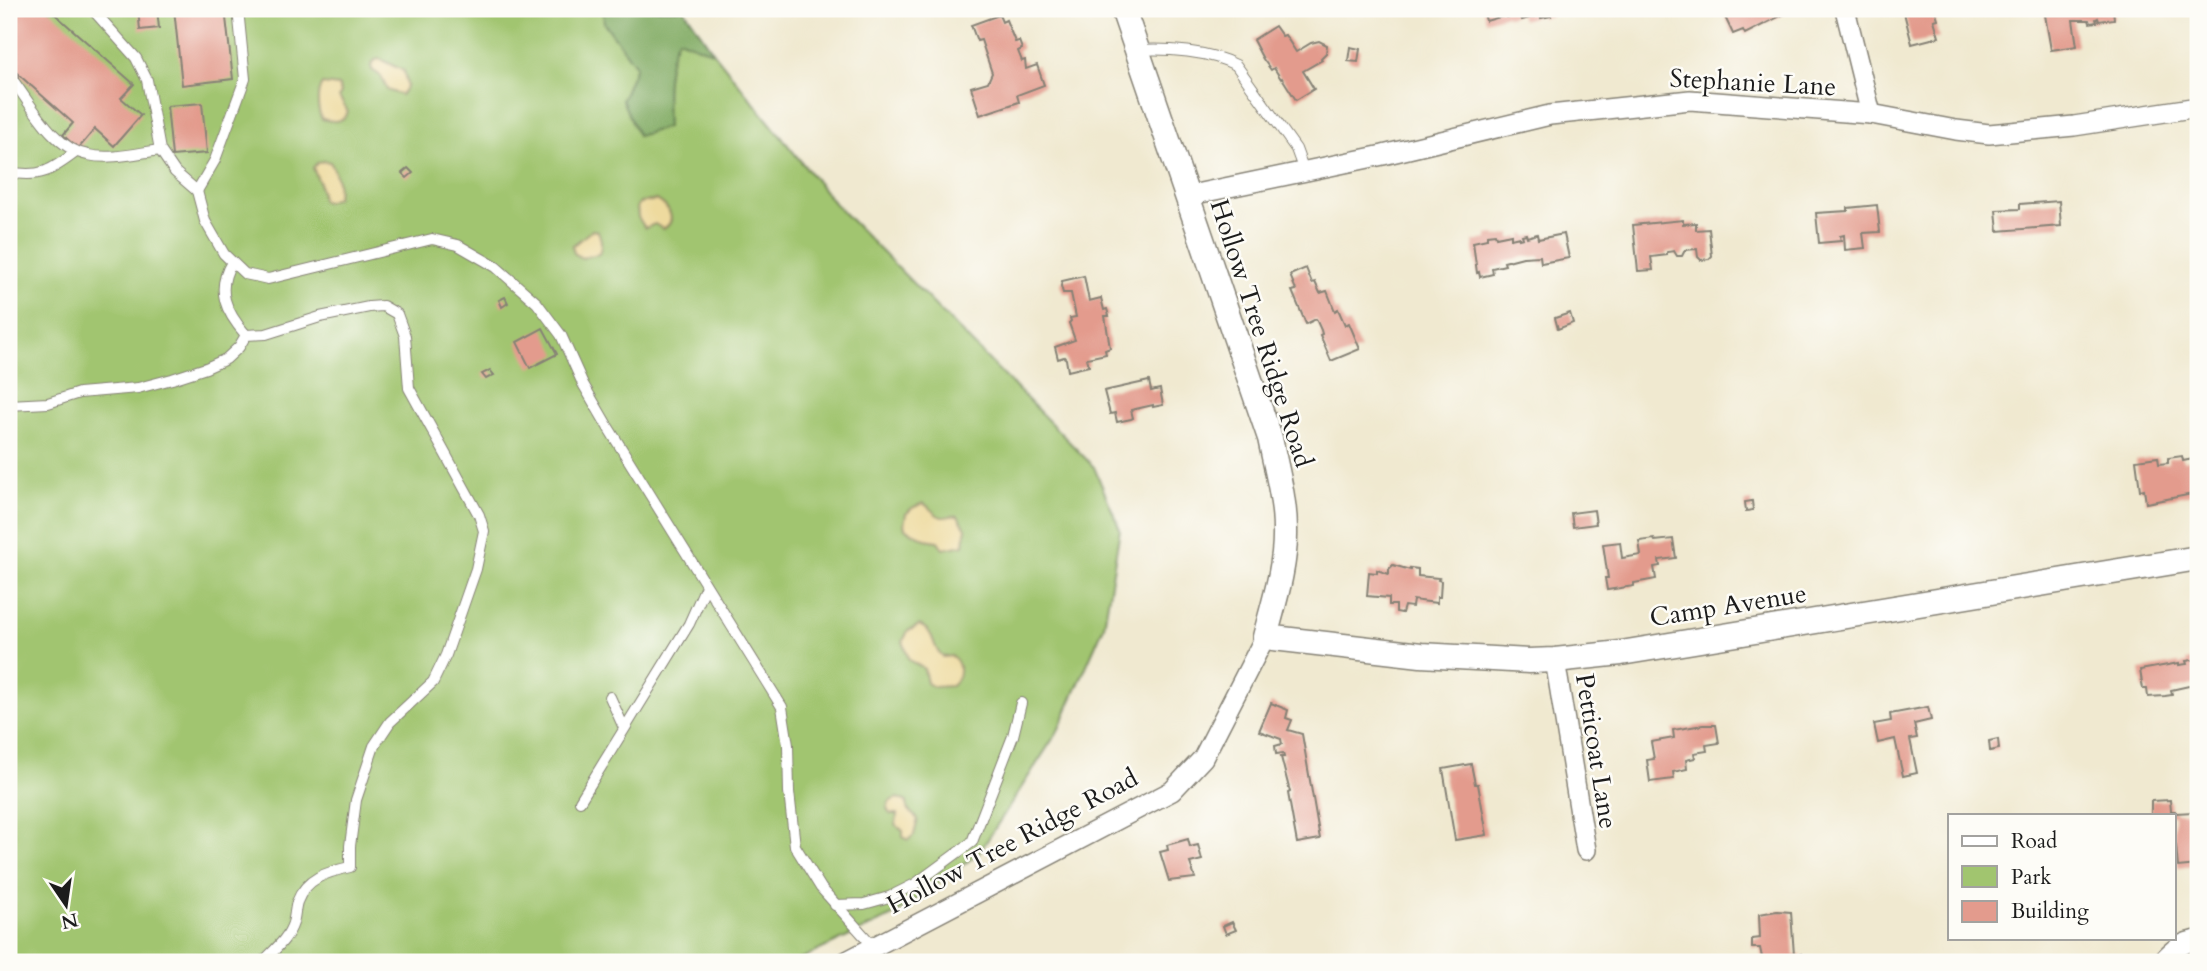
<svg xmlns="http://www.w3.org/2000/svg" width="2207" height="971" viewBox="0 0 2207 971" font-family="Cardo,serif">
<rect width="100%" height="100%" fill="#fdfcf7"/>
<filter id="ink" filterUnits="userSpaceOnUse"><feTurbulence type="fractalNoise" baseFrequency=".0143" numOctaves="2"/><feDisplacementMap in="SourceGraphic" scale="14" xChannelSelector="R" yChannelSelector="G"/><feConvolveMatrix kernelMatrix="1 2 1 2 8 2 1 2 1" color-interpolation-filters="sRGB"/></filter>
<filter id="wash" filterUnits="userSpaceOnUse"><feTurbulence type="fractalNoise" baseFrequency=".00686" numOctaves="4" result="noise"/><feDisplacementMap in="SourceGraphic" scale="28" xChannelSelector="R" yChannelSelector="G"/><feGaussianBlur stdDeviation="1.57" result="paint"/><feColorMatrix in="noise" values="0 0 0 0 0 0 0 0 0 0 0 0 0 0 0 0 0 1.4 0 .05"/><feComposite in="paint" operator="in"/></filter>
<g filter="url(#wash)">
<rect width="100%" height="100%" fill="#f0e9d0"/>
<polygon fill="#a1c56f" stroke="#5e7046" stroke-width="2" points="9,9 684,9 714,53 835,204 1094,467 1120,529 1104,626 1058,731 979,853 895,915 794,962 9,962"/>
<path fill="#80aa62" stroke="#4e633f" stroke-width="2" d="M 603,9 L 684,9 L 714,53 L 678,39 C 664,65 666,98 667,127 L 638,136 L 622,100 L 636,66 L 604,23 Z"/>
<g fill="#eeda9e" stroke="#857b5d" stroke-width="2">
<polygon points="380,59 404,71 407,86 401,95 387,90 381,76 372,70 371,65 375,60"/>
<path d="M 322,84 L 339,86 L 341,93 L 339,97 L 348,112 C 343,123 333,122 322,119 C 317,110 316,93 322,84 Z"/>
<path d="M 323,161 L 330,162 C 336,171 339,185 337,197 L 327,202 L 322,201 L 319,182 L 313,168 L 317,163 Z"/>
<path d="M 656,200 C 669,206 678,221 663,229 L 655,224 L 645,228 L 638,217 L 637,206 L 640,203 Z"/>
<path d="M 592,230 L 598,231 C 602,241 602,245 599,254 L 582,258 L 574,253 L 572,246 Z"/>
<path d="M 923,503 C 929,506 935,516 942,517 C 947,518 951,514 958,516 L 966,528 L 964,545 L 943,549 L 938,541 L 925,539 L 905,528 L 904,524 L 906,514 L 912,508 Z"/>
<path d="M 919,625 C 938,633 930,647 943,657 L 952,656 C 963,664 960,678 952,686 L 934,687 L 927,683 L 924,669 L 909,660 L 903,641 L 908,631 Z"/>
<polygon points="897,798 907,802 907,809 918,819 914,835 908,840 903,837 903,831 896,825 897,814 890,814 887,809 890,801"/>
</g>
<g id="blocks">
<g fill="#e39b8d">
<polygon points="17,9 49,9 134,84 121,98 141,115 114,146 95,129 78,149 63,135 73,123 9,66 9,18"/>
<polygon points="138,9 157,9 159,28 140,30"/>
<polygon points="174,9 225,9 233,79 182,85"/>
<polygon points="1483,9 1561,9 1561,10 1550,12 1551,16 1541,18 1540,15 1522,20 1520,14 1514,15 1514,14 1513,16 1507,17 1507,15 1486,21"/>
<polygon points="1736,9 1794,9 1745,34 1743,30 1733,34 1725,17 1734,13 1733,10"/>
<polygon points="1903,9 1935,9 1938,19 1934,20 1939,37 1912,44"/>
<polygon points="2044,9 2113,9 2114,19 2099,21 2098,18 2096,19 2097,22 2090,23 2089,20 2073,20 2077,46 2051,50"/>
<polygon points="999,15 1002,22 1006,20 1015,42 1019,41 1022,49 1018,51 1022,61 1025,60 1026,69 1037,65 1044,85 1017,95 1019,102 980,115 971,87 988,82 992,73 981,40 977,41 971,25"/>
<polygon points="1275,26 1282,36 1285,35 1296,52 1311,43 1319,41 1327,45 1326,53 1321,58 1322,60 1303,71 1314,89 1296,100 1282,78 1281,79 1274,68 1271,70 1263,59 1253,40"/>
<polygon points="1350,47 1360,49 1358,62 1348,61"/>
<polygon points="202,103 207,153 172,156 167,106"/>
<polygon points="408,168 413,173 407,178 402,173"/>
<polygon points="2059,201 2061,226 1998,231 1996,210 2020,209 2020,204"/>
<polygon points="1877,205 1880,232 1863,233 1865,248 1845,250 1844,235 1840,236 1841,241 1819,243 1816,213 1848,211 1848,208"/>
<polygon points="1683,220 1683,224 1696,223 1696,230 1709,229 1712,256 1709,259 1701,260 1698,257 1697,249 1685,250 1682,256 1677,256 1674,251 1667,252 1667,255 1651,257 1653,270 1638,271 1633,225"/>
<polygon points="1495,234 1496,237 1511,234 1511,239 1519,237 1519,239 1523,238 1522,235 1526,234 1527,237 1537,234 1538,239 1564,234 1569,258 1541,263 1540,256 1523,257 1504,262 1505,265 1492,268 1493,274 1480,277 1479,272 1477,273 1473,242 1487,239 1487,235"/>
<polygon points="1306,268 1312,283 1315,282 1320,293 1327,291 1335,311 1338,309 1345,325 1349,323 1360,349 1331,361 1320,335 1322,334 1321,330 1316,319 1306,324 1292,291 1296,290 1290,275"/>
<polygon points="1084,276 1089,301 1101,298 1104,310 1107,309 1109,316 1105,316 1110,348 1105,350 1106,354 1087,358 1089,366 1068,371 1066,359 1064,357 1058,359 1055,347 1075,340 1069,323 1071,321 1070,318 1076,317 1071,293 1063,293 1061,286 1062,281"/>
<polygon points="505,297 508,303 502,307 499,300"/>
<polygon points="1570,313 1573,323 1558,329 1555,318"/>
<polygon points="543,328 557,354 530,368 517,342"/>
<polygon points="490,370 494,375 486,379 482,374"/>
<polygon points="1149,381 1151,391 1160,389 1163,405 1153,407 1153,405 1131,410 1133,418 1131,419 1117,422 1115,413 1110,414 1104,391"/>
<polygon points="2182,456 2183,461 2198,458 2198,493 2146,503 2144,489 2140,490 2136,460 2158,457 2159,464 2168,463 2168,458"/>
<polygon points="1752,501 1753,510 1746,511 1745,502"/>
<polygon points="1594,510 1596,524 1573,527 1571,513"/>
<polygon points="1654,539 1655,541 1673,539 1676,558 1659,560 1660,566 1654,567 1656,579 1634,583 1634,586 1607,590 1605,578 1608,578 1603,544 1620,542 1622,558 1641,555 1639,541"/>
<polygon points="1393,565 1410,570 1410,568 1418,569 1418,576 1439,578 1438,580 1441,581 1440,597 1437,597 1437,603 1413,600 1412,607 1404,606 1402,613 1396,612 1396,605 1389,605 1389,598 1367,596 1369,572 1377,573 1377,570 1389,574 1389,569"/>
<polygon points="2198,659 2198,684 2171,690 2172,695 2165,696 2148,697 2147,689 2143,689 2140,670 2179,663 2179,665 2187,664 2186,661"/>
<polygon points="1271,703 1288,710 1286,718 1292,720 1288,730 1302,734 1320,839 1297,843 1288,793 1290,792 1281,757 1284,757 1283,753 1276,754 1275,746 1282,744 1281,739 1259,731"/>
<polygon points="1928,707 1931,720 1914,724 1917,738 1910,739 1917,773 1903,776 1895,739 1878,743 1874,724 1891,721 1890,714"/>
<polygon points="1703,725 1716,725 1719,743 1706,745 1707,751 1694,753 1695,758 1686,760 1687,769 1673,772 1674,779 1650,782 1647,760 1654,759 1651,742 1674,738 1673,730"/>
<polygon points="1998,739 1999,749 1990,751 1989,741"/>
<polygon points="1471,764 1475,784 1478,784 1487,835 1455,840 1443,769"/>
<polygon points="2170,800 2171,811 2175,811 2176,813 2193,812 2195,837 2198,837 2198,865 2178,867 2176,846 2174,846 2174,815 2151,815 2151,801"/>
<polygon points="1188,839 1190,847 1198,845 1202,860 1190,863 1195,878 1169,881 1160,852 1168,850 1167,845"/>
<polygon points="1777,911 1791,912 1794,955 1801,954 1801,959 1814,960 1815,962 1763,962 1760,948 1752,948 1752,939 1760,938 1759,914"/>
<polygon points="1232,922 1236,930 1226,934 1223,926"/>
</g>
</g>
</g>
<g filter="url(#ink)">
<use href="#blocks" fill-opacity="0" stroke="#868276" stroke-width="2"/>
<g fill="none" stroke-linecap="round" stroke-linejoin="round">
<g stroke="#868276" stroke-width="12">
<g id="service">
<polyline points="92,9 136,58 147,80 160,150 175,172 197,191 205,221 224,254 245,274 268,279 432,239 458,245 496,267 537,303 561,335 583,384 608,427 782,707 788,745 789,792 795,846 821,888 874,947"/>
<path d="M 1137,50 C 1167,48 1209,51 1236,65 L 1296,149 L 1304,171"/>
<path d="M 9,75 C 30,102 53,149 88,155 C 111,160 137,153 160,150"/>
<path d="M 9,172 C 40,178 51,171 76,152"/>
<polyline points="197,191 215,160 245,79 238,9"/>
<path d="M 232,262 C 215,290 226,312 246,335 L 266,334 L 320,317 L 369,307 L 383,306 L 397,314 L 405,336 L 409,388 L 479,515 L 484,531 L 476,569 L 446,655 L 433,682 L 390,722 L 374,746 L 356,800 L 350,846 L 350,867 C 327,872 306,878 297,902 C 295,908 295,916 293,923 C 288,939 274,950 263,962"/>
<polyline points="9,405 48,403 79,393 138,388 172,379 206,368 226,359 239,347 246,335"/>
<polyline points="610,697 624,728"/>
<polyline points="580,801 689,624 706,586"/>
<polyline points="835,905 864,904 889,897 915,884 972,842 1013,736 1021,703"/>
</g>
</g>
<g stroke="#868276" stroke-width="22">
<g id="minor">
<polyline points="1845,9 1871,114"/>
<polyline points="1186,196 1383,155 1550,115 1690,100 1871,114 1956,130 1989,134 2074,126 2198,107"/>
<polyline points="1555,660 1586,850"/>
<polyline points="845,962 1172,791 1203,758 1265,637"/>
<path d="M 2162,962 C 2172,950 2182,942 2198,940"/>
</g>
</g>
<g stroke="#868276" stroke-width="27">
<path id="tertiary" d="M 1123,9 L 1270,438 C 1276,468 1285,499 1285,530 C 1286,566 1274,602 1265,637 L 1421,655 L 1529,661 L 1555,660 L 1621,653 L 2198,558"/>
</g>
<use href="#service" stroke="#fff" stroke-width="10"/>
<use href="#minor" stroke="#fff" stroke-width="19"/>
<use href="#tertiary" stroke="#fff" stroke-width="24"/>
</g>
</g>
<g text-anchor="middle" stroke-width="5" stroke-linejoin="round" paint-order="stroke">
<g font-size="26" fill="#1c1c1c" stroke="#fdfcf7">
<text transform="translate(1753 82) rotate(3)" y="9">Stephanie Lane</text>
<text transform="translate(1262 333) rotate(72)" y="9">Hollow Tree Ridge Road</text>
<text transform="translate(1728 605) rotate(-9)" y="9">Camp Avenue</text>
<text transform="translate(1597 751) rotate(81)" y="9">Petticoat Lane</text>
<text transform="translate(1012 841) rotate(-28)" y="9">Hollow Tree Ridge Road</text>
</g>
</g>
<rect width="2207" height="971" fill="none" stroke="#fdfcf7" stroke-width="35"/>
<rect x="1948" y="814" width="228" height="126" fill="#fdfcf7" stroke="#a3a29f" stroke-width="2"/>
<rect x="1962" y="836" width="35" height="10" fill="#ffffff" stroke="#a3a29f" stroke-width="2"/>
<text x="2011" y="848" font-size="21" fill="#1c1c1c">Road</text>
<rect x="1962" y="866" width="35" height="21" fill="#a1c56f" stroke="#a3a29f" stroke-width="2"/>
<text x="2011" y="884" font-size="21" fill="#1c1c1c">Park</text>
<rect x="1962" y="901" width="35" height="21" fill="#e39b8d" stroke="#a3a29f" stroke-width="2"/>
<text x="2011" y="918" font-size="21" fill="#1c1c1c">Building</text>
<g transform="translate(66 905) rotate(167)" stroke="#fdfcf7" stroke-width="5" paint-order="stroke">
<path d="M0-5L12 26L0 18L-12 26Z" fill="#1c1c1c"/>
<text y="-10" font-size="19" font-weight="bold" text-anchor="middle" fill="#1c1c1c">N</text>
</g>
</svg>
